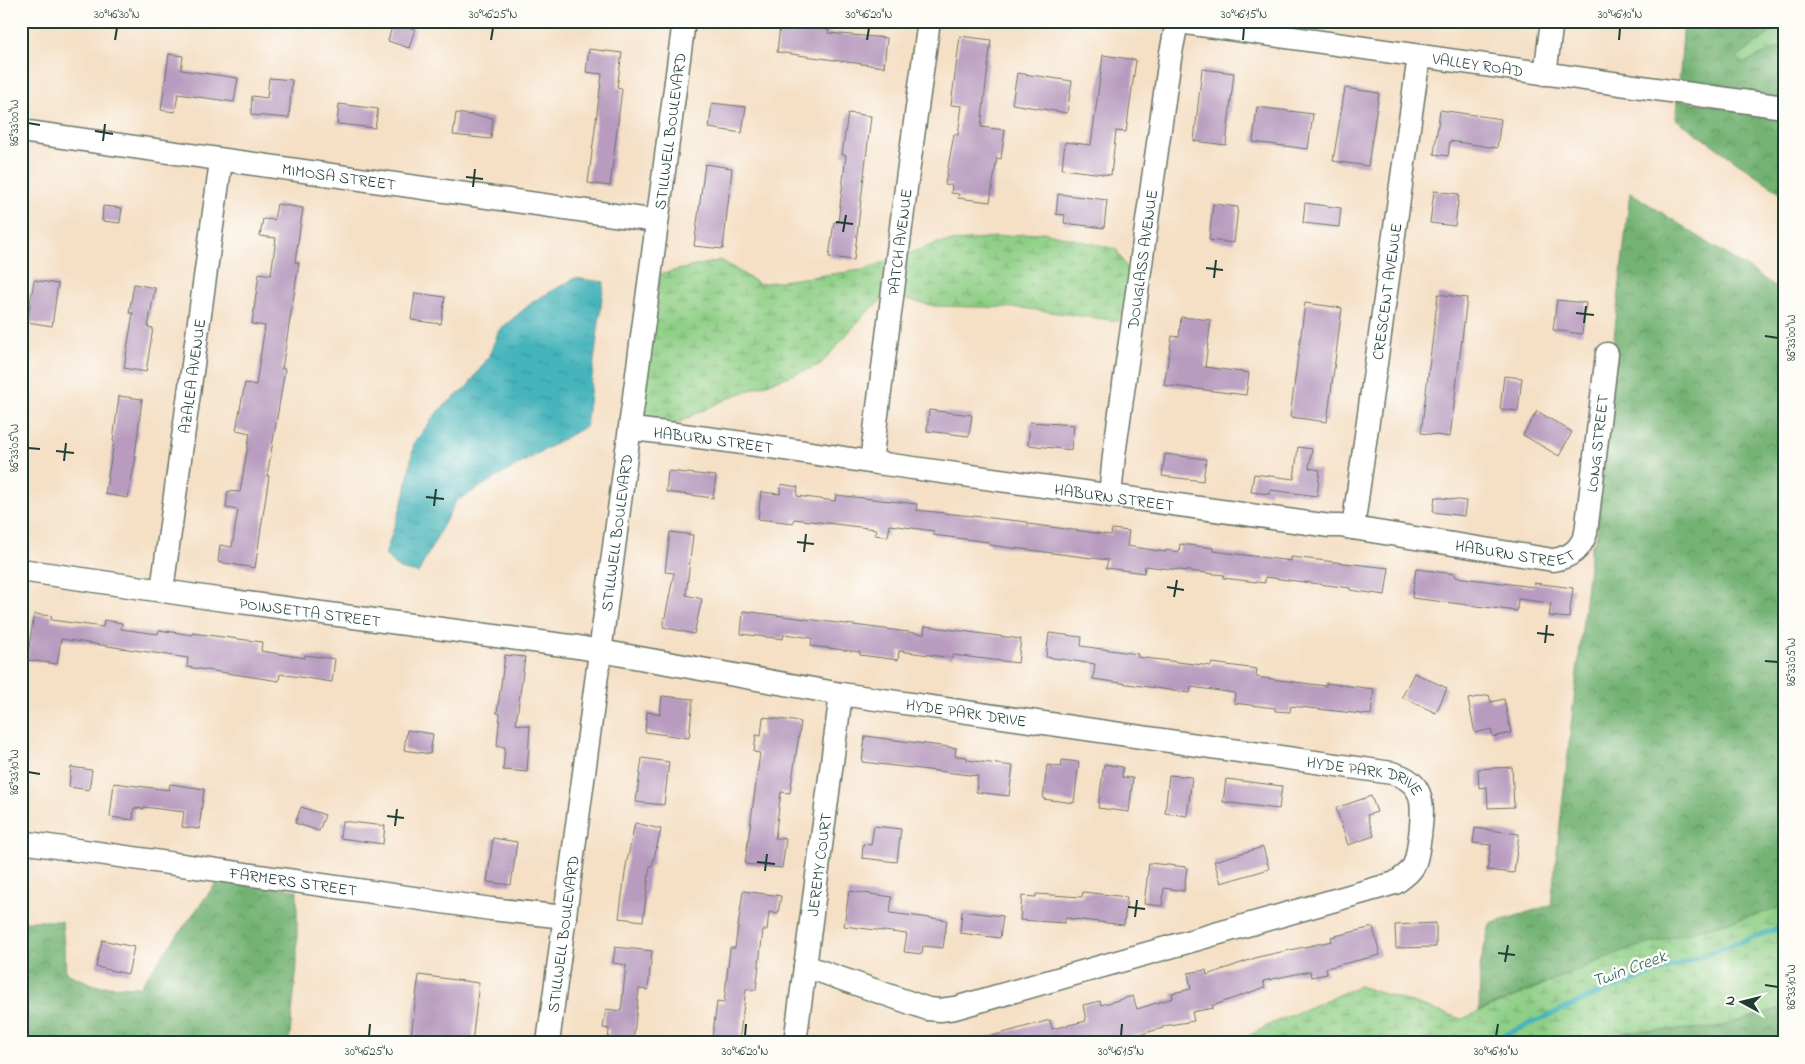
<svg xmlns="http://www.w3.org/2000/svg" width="1805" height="1064" viewBox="0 0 1805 1064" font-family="'Indie Flower',sans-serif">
<defs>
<pattern id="forest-crowns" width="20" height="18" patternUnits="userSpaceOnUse" patternTransform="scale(1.25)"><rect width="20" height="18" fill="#73b273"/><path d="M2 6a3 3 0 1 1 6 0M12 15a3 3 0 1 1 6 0" fill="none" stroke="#5e925f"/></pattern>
<pattern id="wetland-marsh" width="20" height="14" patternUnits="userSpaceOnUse" patternTransform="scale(1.25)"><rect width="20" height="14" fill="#8fcf86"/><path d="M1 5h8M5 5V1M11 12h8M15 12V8" fill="none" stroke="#74a96e"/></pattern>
<pattern id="water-ripples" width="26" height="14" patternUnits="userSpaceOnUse" patternTransform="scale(1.25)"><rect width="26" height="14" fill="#44b4bb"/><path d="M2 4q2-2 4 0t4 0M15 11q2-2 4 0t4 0" fill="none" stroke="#389499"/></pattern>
</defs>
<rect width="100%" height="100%" fill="#fdfcf7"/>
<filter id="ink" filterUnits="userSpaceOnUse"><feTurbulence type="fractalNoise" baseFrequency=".02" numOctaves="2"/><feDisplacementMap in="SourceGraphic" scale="10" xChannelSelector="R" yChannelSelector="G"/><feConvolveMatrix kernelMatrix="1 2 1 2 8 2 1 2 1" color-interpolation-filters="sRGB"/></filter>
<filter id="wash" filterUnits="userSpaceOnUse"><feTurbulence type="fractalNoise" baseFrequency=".0096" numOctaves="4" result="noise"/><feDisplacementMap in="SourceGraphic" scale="20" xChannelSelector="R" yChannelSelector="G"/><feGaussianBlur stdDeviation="1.12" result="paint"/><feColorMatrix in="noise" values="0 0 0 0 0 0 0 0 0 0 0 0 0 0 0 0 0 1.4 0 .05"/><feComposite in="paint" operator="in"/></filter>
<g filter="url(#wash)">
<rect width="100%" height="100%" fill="#f5dfc5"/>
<g fill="url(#forest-crowns)" stroke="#497854">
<polygon points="1684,21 1784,21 1738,58 1743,63 1784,45 1784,99 1679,84"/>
<polygon points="1677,100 1784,115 1784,195 1676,119"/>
<polygon points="1630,192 1784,292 1784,907 1623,951 1479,1011 1480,966 1490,924 1551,905 1591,548 1593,542 1595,542 1598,529 1597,528 1617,347 1613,346"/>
<polygon points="217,882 297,890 297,966 289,1043 21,1043 21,938 26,921 62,921 66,973 97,986 139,987"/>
<polygon points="1784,1007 1784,1043 1640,1043 1622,1032 1715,1028"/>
</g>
<g fill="url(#wetland-marsh)" stroke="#57865d">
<polygon points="1784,22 1784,45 1743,63 1737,58"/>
<polygon points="1043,232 1116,249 1130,274 1127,297 1118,321 1022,308 934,306 902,298 907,254 938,243"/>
<polygon points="721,260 759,284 862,270 887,261 883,299 865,314 820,365 733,396 673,425 640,421 660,274"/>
<polygon points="1784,907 1784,1007 1715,1028 1622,1032 1609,1043 1237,1043 1268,1025 1359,986 1462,1019 1623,951"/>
</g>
<polygon fill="url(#water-ripples)" stroke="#327878" points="575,278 604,282 586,426 456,501 418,573 399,569 385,555 405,494 414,443 439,410 467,387 488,358 499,330 534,301"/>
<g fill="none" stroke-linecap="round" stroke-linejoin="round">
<polyline stroke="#44b4bb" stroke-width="5" points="1487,1043 1599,993 1784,926"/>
</g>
<g id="blocks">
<g fill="#b89bbf">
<polygon points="393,23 415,29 409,48 388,41"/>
<polygon points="780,26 801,28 801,26 829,30 828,33 887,38 884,67 777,52"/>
<polygon points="960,36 991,40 981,127 1005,130 1001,159 997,158 990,202 958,198 959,194 951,193 952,185 945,184 954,134 958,135 962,106 951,105"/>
<polygon points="589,49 622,53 617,88 622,89 610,186 588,183 602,74 586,72"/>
<polygon points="169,54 183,56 181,70 238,78 234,102 178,94 175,112 161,110"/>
<polygon points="1103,55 1136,60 1126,132 1116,131 1111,175 1062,169 1065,142 1091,145"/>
<polygon points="1202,69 1234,73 1226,145 1194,141"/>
<polygon points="1017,73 1072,81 1067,113 1012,104"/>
<polygon points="269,78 292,80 289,118 251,115 252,96 267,98"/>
<polygon points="1345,88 1379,93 1368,166 1333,161"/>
<polygon points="712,103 746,107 742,133 709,128"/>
<polygon points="339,104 378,109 375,128 337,124"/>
<polygon points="1257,107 1313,114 1308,149 1253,142"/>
<polygon points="1440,110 1501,119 1497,148 1450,141 1448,156 1434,154"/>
<polygon points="456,113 493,118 491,139 453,135"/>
<polygon points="848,113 871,116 854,260 829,257 834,222 838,223 846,155 842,155"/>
<polygon points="705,164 732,168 723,249 694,246"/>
<polygon points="1434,191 1459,194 1455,226 1430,223"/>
<polygon points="1058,194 1107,200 1104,228 1064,223 1065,215 1056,214"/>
<polygon points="1305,203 1341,208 1339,227 1303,223"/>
<polygon points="277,204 303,208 295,262 299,263 282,369 285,369 279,406 267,476 269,476 255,568 218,562 220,545 232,547 238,510 226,508 228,491 240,492 250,433 236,430 245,383 256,385 265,326 252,324 259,273 271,275 276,238 260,236 263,219 274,220"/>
<polygon points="1213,204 1238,207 1234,243 1209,240"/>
<polygon points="103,206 122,208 120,223 102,221"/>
<polygon points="34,280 58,284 52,326 27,322"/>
<polygon points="134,284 155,288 148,327 153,328 146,372 124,368 133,313 129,313"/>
<polygon points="415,293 445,297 441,324 411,320"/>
<polygon points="1438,294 1467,298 1450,437 1421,433"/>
<polygon points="1557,300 1586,303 1582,334 1553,330"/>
<polygon points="1305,303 1342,308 1327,422 1290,417"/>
<polygon points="1181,317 1211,320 1205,367 1249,373 1246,395 1164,385 1172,336 1179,337"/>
<polygon points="1504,376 1522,378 1518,411 1500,409"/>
<polygon points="119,396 142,399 135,456 136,456 128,498 105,494 114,441 113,441"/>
<polygon points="929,410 972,415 969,436 927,431"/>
<polygon points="1537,411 1572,432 1559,456 1523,435"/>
<polygon points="1030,422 1074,425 1071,450 1028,445"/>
<polygon points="1298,447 1312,449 1309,468 1320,470 1317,496 1270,490 1270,494 1251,492 1254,474 1294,479"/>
<polygon points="1165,454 1206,459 1203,481 1162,476"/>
<polygon points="668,471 716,476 713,498 666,492"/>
<polygon points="781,484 798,487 797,496 835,501 836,495 917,504 916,510 1028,522 1028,524 1111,535 1112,529 1129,531 1127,546 1166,552 1166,550 1179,552 1180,544 1213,548 1213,551 1291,561 1291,557 1389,568 1385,595 1350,590 1350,588 1265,577 1265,583 1223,578 1224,575 1145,566 1144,573 1106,568 1108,560 989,545 989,542 933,535 934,531 890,525 888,537 875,535 876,529 794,519 793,523 758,519 761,492 780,494"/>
<polygon points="1435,497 1466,501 1464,516 1433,512"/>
<polygon points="670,532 693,535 686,595 702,599 694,634 663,627 674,573 665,572"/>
<polygon points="1416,569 1455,574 1455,577 1533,587 1534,583 1573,588 1569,618 1549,616 1551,603 1518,599 1517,611 1412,598"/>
<polygon points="743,611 924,634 925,626 1021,639 1018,663 953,655 953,658 899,651 898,660 860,655 860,652 811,646 812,638 784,634 783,639 741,634"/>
<polygon points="34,614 52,616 51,620 103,627 104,620 122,623 121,629 158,634 159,630 192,635 192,633 262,642 261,651 305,658 305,655 335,659 332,682 280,674 279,681 187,667 188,658 61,639 57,664 27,660"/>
<polygon points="1049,633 1082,637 1081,646 1138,654 1137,657 1211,666 1212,663 1257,669 1256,677 1326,686 1326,683 1374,689 1371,715 1291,706 1290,712 1275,711 1275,708 1234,703 1235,693 1191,687 1190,693 1093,679 1095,664 1046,657"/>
<polygon points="505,655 525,657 516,724 530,726 527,772 503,770 505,747 497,746 500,714 497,713"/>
<polygon points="1414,673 1447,688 1436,713 1402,697"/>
<polygon points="1489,695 1491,702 1504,699 1511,733 1493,737 1491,729 1475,733 1468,699"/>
<polygon points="662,696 693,699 689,738 645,732 647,712 660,714"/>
<polygon points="763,717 801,722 790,793 781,792 775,838 786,839 782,868 745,864 760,753 754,752 756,735 761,736"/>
<polygon points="407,730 433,734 430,754 404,750"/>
<polygon points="865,736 956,748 955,756 967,757 967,760 1013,766 1009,796 976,792 978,776 862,762"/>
<polygon points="642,758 669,762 664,805 636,802"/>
<polygon points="1062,760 1079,762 1074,803 1043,799 1047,765 1061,767"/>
<polygon points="1104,764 1123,767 1122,777 1133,778 1129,812 1098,808"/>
<polygon points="71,767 92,770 89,790 69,787"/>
<polygon points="1512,767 1514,807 1488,808 1487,787 1479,788 1478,769"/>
<polygon points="1169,775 1192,777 1187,816 1165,813"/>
<polygon points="1226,779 1282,786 1279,809 1223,802"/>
<polygon points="114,783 169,790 170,784 204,789 199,829 182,827 184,812 144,807 144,809 134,808 133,820 110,817"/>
<polygon points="1371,796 1377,812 1367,815 1374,836 1348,845 1336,808"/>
<polygon points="301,807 325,815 319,831 295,823"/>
<polygon points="342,821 385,826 383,844 340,838"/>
<polygon points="635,823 661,829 652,866 650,866 643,921 619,918 626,866"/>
<polygon points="874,826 901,829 897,862 862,858 863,844 871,845"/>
<polygon points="1475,828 1519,834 1514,873 1487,870 1491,845 1473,843"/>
<polygon points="493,838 517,842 511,885 487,882"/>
<polygon points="1263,847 1269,869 1221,883 1214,861"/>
<polygon points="1149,863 1187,867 1184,891 1164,888 1162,906 1144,904"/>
<polygon points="743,891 781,896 778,914 769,912 767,930 763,930 756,990 746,989 739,1042 712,1039 717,1002 724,1003 730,948 735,948"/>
<polygon points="849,891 892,897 890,913 947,920 943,948 923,946 922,954 904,952 907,934 844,926"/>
<polygon points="1083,892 1127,897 1124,925 1065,918 1065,923 1020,920 1022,896 1036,897 1036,894 1082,897"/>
<polygon points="962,911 1003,916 1000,938 960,933"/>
<polygon points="1436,923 1436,947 1396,948 1395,925"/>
<polygon points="1373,927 1380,955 1326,968 1327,974 1311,977 1310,971 1263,981 1265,987 1212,1006 1213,1008 1192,1012 1194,1021 1163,1026 1163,1028 1127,1038 1103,1043 1071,1043 1070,1038 1054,1043 982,1043 981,1039 1050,1020 1052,1029 1086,1021 1083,1005 1100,1001 1101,1005 1133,996 1137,1009 1173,998 1172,993 1191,989 1188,973 1206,970 1207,975 1258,957 1332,941 1331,937"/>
<polygon points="102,940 134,947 128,974 96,967"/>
<polygon points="615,947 652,951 648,990 639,989 633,1043 608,1043 609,1029 603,1028 606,1009 621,1011 626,965 613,963"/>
<polygon points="419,975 479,983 472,1043 410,1043"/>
</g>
</g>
</g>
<g filter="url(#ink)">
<use href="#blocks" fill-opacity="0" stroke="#6a7667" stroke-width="1"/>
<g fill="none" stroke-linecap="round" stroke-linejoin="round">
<g stroke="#6a7667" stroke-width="25">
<g id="minor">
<path id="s1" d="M 1172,21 L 1784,107"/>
<polyline points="1545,74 1552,21"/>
<path id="s2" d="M 21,131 L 657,221"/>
<path id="s3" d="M 630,429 C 713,437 795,451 877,463 C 1028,485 1179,506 1330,526 L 1340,526 L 1553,560 C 1571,557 1580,550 1586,533 L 1607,354"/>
<path id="s4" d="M 871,462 L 907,180 L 929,21"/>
<path id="s5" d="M 1110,496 L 1114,455 L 1170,58 L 1177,22"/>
<path id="s6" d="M 1353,528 L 1419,56"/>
<path id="s7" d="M 21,570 L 217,599 L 578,647 L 841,694 L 1392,773 C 1427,782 1423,808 1420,836 C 1418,847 1418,858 1413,867 C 1409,874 1402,878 1395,883 L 955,1008 L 940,1010 L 928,1009 L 805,966"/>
<path id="s8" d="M 162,590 L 221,161"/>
<path id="s9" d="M 21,842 L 491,909 L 565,917"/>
<path id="s10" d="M 796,1035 L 841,694"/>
<path id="s11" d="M 548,1043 L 684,21"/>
</g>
</g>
<use href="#minor" stroke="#fff" stroke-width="22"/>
</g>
</g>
<path fill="none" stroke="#1f3d34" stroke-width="2" d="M 115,40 L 117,28M 491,40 L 493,28M 867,40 L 869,28M 1243,40 L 1244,28M 1619,40 L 1620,28M 28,123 L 40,125M 95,131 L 113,134M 103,141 L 105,124M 466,177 L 483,179M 473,187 L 475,169M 836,222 L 853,224M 843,232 L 846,215M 1206,268 L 1223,270M 1214,278 L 1216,260M 1576,313 L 1594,315M 1584,323 L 1586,306M 1765,336 L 1778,338M 28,448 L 40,449M 56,451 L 74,453M 64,461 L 66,443M 426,497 L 444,499M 434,506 L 436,489M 797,542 L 814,544M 804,552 L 806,534M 1167,587 L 1184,590M 1174,597 L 1177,580M 1537,633 L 1554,635M 1545,643 L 1547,625M 1765,661 L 1778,662M 28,772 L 40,774M 387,816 L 404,818M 395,826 L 397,809M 757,862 L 775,864M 765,871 L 767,854M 1128,907 L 1145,909M 1135,917 L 1137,900M 1498,953 L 1515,955M 1505,962 L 1508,945M 1765,985 L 1778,987M 369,1036 L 370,1024M 745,1036 L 746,1024M 1121,1036 L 1122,1024M 1496,1036 L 1498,1024"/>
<g text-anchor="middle" stroke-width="5" stroke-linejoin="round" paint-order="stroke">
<g font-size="16" fill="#1f3d34" stroke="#fdfcf7">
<text dy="6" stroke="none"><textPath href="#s1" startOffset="309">VALLEY ROAD</textPath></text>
<text dy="6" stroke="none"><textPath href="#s11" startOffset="920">STILLWELL BOULEVARD</textPath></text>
<text dy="6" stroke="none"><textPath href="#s2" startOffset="321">MIMOSA STREET</textPath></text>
<text dy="6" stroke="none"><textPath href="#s4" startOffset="222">PATCH AVENUE</textPath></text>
<text dy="6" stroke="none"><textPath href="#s5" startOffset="239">DOUGLASS AVENUE</textPath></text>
<text dy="6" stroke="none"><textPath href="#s6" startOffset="239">CRESCENT AVENUE</textPath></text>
<text dy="6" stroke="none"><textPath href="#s8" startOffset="216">AZALEA AVENUE</textPath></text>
<text dy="6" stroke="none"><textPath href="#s3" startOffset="84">HABURN STREET</textPath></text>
<text dy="6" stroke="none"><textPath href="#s3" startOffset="1068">LONG STREET</textPath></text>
<text dy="6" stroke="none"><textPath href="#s3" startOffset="489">HABURN STREET</textPath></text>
<text dy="6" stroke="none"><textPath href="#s11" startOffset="515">STILLWELL BOULEVARD</textPath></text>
<text dy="6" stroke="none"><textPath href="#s3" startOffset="894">HABURN STREET</textPath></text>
<text dy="6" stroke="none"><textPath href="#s7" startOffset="292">POINSETTA STREET</textPath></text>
<text dy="6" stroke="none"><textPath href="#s7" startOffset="956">HYDE PARK DRIVE</textPath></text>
<text dy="6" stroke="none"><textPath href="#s7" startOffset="1361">HYDE PARK DRIVE</textPath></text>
<text dy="6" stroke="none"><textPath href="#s10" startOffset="172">JEREMY COURT</textPath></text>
<text dy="6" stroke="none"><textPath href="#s9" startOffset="275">FARMERS STREET</textPath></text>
<text dy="6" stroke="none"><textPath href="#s11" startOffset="110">STILLWELL BOULEVARD</textPath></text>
</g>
<g font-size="18" font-style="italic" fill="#2a615c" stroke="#fdfcf7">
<text transform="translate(1629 968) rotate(-20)" y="6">Twin Creek</text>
</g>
</g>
<rect width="1805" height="1064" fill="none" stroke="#fdfcf7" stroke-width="55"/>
<g transform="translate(1742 1002) rotate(277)" stroke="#fdfcf7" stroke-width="4" paint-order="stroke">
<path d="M0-4L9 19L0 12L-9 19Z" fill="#1f3d34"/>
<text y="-8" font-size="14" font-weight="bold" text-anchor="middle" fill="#1f3d34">N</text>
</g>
<rect x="28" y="28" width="1750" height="1008" fill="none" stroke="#1f3d34" stroke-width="2"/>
<g font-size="12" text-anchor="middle" fill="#1f3d34">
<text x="117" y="18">30°46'30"N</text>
<text x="493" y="18">30°46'25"N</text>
<text x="869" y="18">30°46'20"N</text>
<text x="1244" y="18">30°46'15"N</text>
<text x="1620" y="18">30°46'10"N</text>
<text transform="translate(14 123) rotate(-90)" y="4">86°33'00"W</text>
<text transform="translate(1791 338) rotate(-90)" y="4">86°33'00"W</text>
<text transform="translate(14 448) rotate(-90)" y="4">86°33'05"W</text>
<text transform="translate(1791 662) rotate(-90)" y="4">86°33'05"W</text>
<text transform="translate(14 772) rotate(-90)" y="4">86°33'10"W</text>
<text transform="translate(1791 987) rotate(-90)" y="4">86°33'10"W</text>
<text x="369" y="1055">30°46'25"N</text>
<text x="745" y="1055">30°46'20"N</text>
<text x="1121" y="1055">30°46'15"N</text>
<text x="1496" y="1055">30°46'10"N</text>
</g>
</svg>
